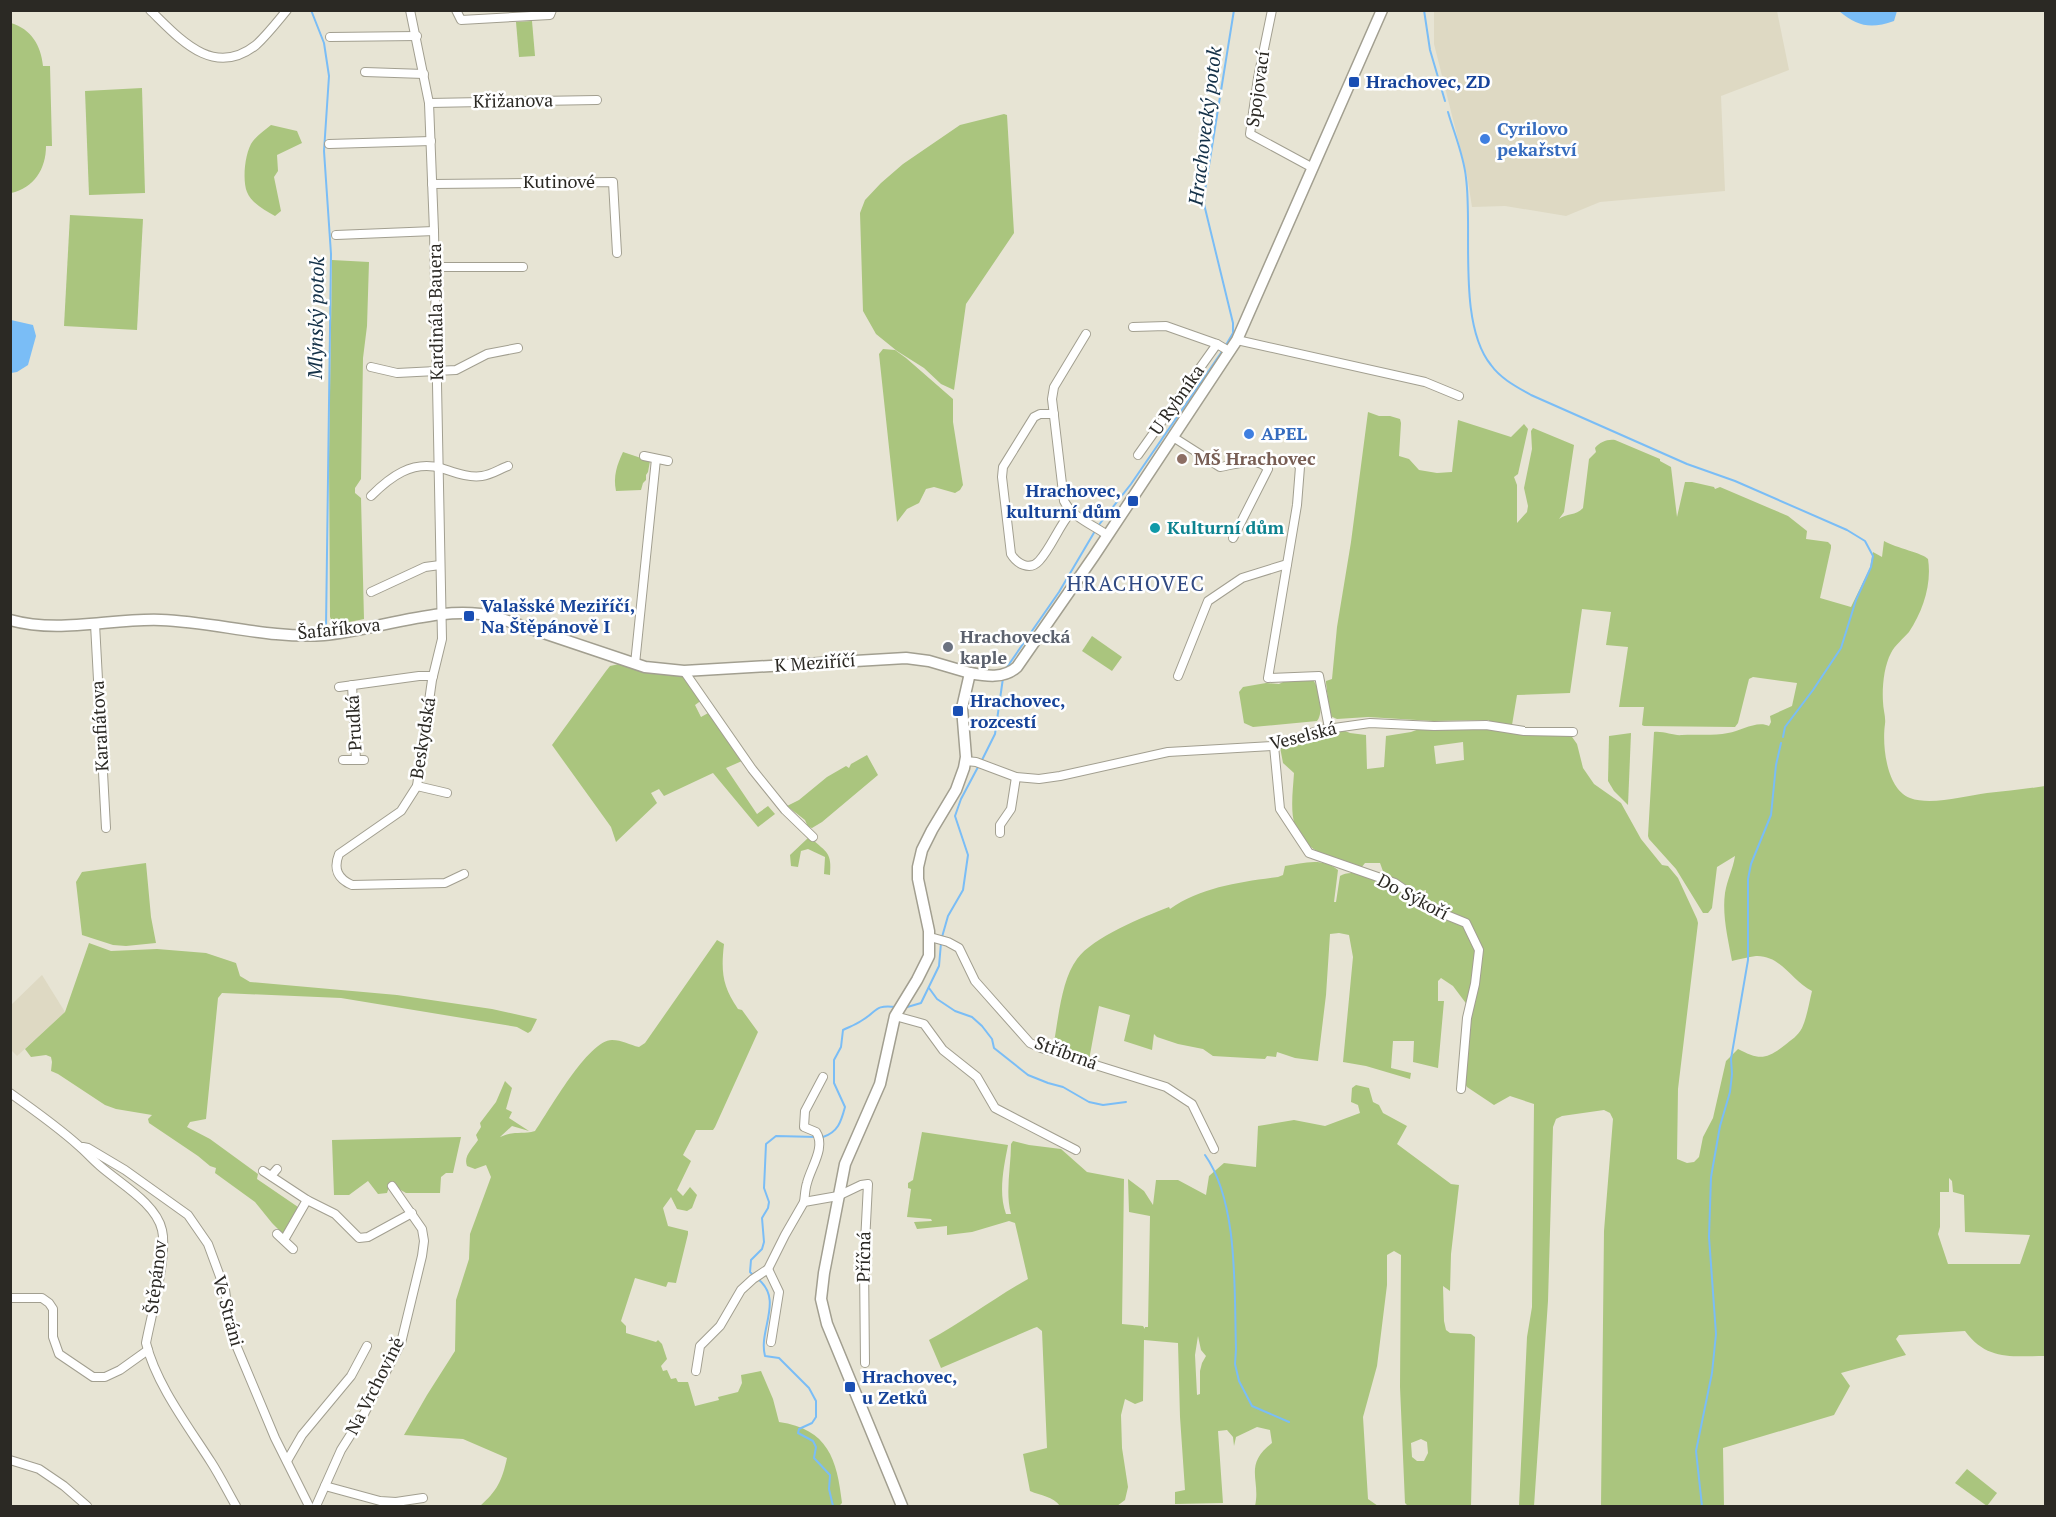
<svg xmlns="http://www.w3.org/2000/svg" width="2056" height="1517" viewBox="0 0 2056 1517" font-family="'PT Serif',serif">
<rect width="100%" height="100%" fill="#e7e4d4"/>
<g fill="#ded9c3">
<polygon points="1434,11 1777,11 1789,70 1721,96 1725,191 1600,202 1566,216 1505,206 1472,207 1467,175 1434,44"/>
<polygon points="42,975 65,1012 17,1056 11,1050 11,1005"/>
</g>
<g fill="#aac57e" fill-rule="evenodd">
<polygon points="532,21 535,56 519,57 516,22"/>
<path d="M 11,23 C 31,29 41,45 43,66 L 50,66 L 52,146 L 46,146 C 46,169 34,188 11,193 Z"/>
<polygon points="142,88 145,193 89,195 85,91"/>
<polygon points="1004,114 1007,115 1014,233 966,304 954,390 941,384 924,368 897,351 876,334 863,311 860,213 865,200 881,183 903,164 960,125"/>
<path d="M 271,125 L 297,131 L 302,143 L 277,155 L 278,171 L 274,177 L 281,211 L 275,216 C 265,210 252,204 247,192 C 242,180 245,151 253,141 C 258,135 265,130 271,125 Z"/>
<polygon points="70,215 143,219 137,330 64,326"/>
<path d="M 332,260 L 369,262 L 367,326 L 363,358 L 361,479 L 355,488 L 355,493 L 361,498 L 364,619 C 353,621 342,625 332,621 L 330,617 L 329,458 Z"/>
<polygon points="883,349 895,350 906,358 953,399 953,422 963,485 960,490 955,493 934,487 926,489 919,503 907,509 897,522 879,354"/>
<path d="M 1368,412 L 1379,416 L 1390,416 L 1400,419 L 1401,423 L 1399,456 L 1409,459 L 1419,470 L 1437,473 L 1452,472 L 1458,420 L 1511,437 L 1524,424 L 1528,429 L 1518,474 L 1514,477 L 1517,485 L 1517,523 L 1527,512 L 1528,506 L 1524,488 L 1532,449 L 1531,431 L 1533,428 L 1574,445 L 1564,512 L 1559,519 C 1566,513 1576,516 1583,508 L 1589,459 L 1596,452 L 1595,448 C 1600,442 1607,439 1615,440 L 1660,459 L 1660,461 L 1671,467 L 1677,517 L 1685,482 L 1692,482 L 1714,487 L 1715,489 L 1720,487 L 1788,516 L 1807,531 L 1806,539 L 1828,542 L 1831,545 L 1831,548 L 1820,598 L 1851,607 L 1870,568 L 1873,552 L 1882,557 L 1884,541 C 1896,548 1923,553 1928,559 C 1932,584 1923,611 1909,632 C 1903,639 1895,645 1891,653 C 1884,666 1882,687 1883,702 C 1883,709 1886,717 1885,724 C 1882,744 1886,789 1910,798 C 1931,806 1964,796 1987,793 C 2006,791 2026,789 2045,786 L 2045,1356 C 2012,1356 1987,1361 1965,1331 L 1899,1335 L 1896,1339 L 1906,1355 L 1841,1373 L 1850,1386 L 1834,1415 L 1723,1448 L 1724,1506 L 1601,1506 L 1604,1231 L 1613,1119 L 1610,1113 L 1604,1110 L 1562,1116 L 1556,1119 L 1553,1127 L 1548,1301 L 1534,1506 L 1519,1506 L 1527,1337 L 1532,1307 L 1534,1104 L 1510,1096 L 1494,1105 L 1467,1087 L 1463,1080 L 1468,1006 L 1453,986 L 1441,978 L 1438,981 L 1438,1001 L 1444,1001 L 1438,1068 L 1413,1062 L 1414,1041 L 1393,1041 L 1391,1068 L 1411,1073 L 1410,1079 L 1366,1066 L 1343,1062 L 1353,957 L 1349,935 L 1339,933 L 1330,934 L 1326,995 L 1318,1061 L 1295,1058 L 1277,1052 L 1276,1057 L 1267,1056 L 1265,1059 L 1213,1056 L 1203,1049 L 1178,1044 L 1157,1037 L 1154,1034 L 1152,1050 L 1124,1041 L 1130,1015 L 1099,1006 L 1089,1060 L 1053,1048 C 1058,1022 1061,980 1077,959 C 1093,937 1143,917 1169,907 L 1170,909 C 1201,887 1241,882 1278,877 L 1283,875 L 1285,866 C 1303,863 1323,857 1338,870 L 1334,902 L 1336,902 L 1340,876 C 1359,863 1408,895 1426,906 L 1426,890 L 1419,892 L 1384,874 L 1380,863 L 1365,863 L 1361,868 C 1337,860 1304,853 1295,826 C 1290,810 1293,790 1294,773 L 1283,763 L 1280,747 L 1284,743 L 1340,729 L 1350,733 L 1366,735 L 1367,769 L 1384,767 L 1386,736 L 1411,732 L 1422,728 L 1455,730 L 1476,727 L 1570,734 L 1577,744 L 1583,768 L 1594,784 L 1621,803 L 1641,839 L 1662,865 L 1668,866 L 1678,878 L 1697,919 L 1698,923 L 1678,1089 L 1677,1159 L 1687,1163 L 1694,1162 L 1699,1157 L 1703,1137 L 1713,1118 L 1726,1061 L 1738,1049 C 1759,1060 1766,1060 1785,1045 C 1791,1040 1798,1036 1802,1028 C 1807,1017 1809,1003 1812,991 C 1792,981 1781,955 1756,956 C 1748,957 1740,959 1732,961 C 1728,939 1722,915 1725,893 C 1727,880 1733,869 1735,856 L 1717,867 L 1712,908 L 1708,913 L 1703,913 L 1676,869 L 1649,839 L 1648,836 L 1654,732 C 1664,731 1674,736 1682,735 C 1697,734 1713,736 1728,733 C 1741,731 1757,720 1769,726 L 1771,722 L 1770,716 L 1792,706 L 1797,683 L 1753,677 L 1749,679 L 1738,723 L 1735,727 L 1644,726 L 1642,725 L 1644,707 L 1619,707 L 1628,647 L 1606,645 L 1611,612 L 1582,609 L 1570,693 L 1517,695 L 1512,725 L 1489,721 L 1489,720 L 1433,721 L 1368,717 L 1337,719 L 1330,716 L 1326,683 L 1326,681 L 1332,679 L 1337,627 L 1351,542 ZM 1463,742 L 1464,760 L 1436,764 L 1434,746 ZM 1949,1178 L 1952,1181 L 1953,1192 L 1964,1195 L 1965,1232 L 2030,1235 L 2020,1264 L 1948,1264 L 1938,1234 L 1940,1227 L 1940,1192 L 1949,1192 Z"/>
<path d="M 623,452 L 650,461 L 648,472 L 646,475 L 646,480 L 643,483 L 641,490 L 616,491 C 613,476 617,465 623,452 Z"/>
<polygon points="1092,636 1122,657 1112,671 1082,651"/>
<polygon points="619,664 651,673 685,675 702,700 695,705 701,717 710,712 742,761 726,768 757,814 768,806 775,814 758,827 713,773 664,796 659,789 651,793 657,803 616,842 611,827 552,745 606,671 610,666"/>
<path d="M 1313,680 C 1320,688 1324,713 1317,721 L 1253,727 L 1244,723 L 1239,692 L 1243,687 L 1266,683 L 1279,684 L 1285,681 Z"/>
<polygon points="1631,733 1628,805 1614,791 1608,781 1609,736"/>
<polygon points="867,755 878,775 822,822 812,828 808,827 805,820 787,806 799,800 827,777 846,766 849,768 851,764"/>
<path d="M 808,838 L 811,838 C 827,853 832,852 830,875 L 824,874 L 825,857 L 808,849 L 801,851 L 798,867 L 791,866 L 790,855 Z"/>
<polygon points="146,863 151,917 156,943 126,946 113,945 82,935 76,882 82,872"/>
<path d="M 717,940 L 724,944 C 721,971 722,986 738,1009 L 742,1010 L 758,1032 L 715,1127 L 713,1130 L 696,1130 L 683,1155 L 691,1161 L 677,1190 L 683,1196 L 690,1187 L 697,1195 L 692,1208 L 687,1211 L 677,1209 L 671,1197 L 663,1208 L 668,1226 L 688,1231 L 688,1234 L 676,1283 L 668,1282 L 666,1287 L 635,1278 L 621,1321 L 626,1326 L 626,1333 L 656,1342 L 658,1340 L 662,1344 L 667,1359 L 661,1366 L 663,1371 L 667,1370 L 671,1379 L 676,1378 L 678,1382 L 688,1382 L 695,1406 L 719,1400 L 718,1397 L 738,1392 L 742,1383 L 741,1375 L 761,1371 L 773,1399 L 779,1422 C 828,1429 837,1459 842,1503 L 839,1506 L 480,1506 C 497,1491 502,1481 507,1458 L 463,1439 L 404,1435 L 427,1395 L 455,1351 L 456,1300 L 469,1259 L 470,1234 L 491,1177 L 486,1165 L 475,1169 L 467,1166 C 463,1156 473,1148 478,1140 L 476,1135 L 481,1127 L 480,1123 L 496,1102 L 505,1081 L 512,1088 L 506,1109 L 512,1112 L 509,1118 L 529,1131 L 512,1126 L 500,1137 C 515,1130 522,1135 535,1131 C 549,1111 588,1040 612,1040 C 622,1040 630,1045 639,1047 L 645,1043 Z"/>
<polygon points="89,943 111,951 157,949 206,953 236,963 240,976 250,982 397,995 492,1009 537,1019 531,1031 528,1033 517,1027 341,998 222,993 218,998 217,1008 206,1119 190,1122 187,1127 210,1139 258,1174 257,1179 298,1207 283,1234 272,1223 255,1202 215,1173 216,1168 210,1166 198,1156 149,1123 148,1119 152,1115 116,1109 105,1105 58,1074 51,1071 52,1062 51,1057 46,1055 31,1057 25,1049 65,1012"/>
<path d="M 1356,1085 L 1369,1088 L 1373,1102 L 1379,1105 L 1383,1113 L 1407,1126 L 1397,1144 L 1451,1184 L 1459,1185 L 1451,1254 L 1450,1291 L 1443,1286 L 1444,1321 L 1446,1330 L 1450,1333 L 1471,1334 L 1475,1337 L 1471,1506 L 1408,1506 L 1405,1503 L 1400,1387 L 1401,1255 L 1394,1251 L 1387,1255 L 1387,1285 L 1377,1366 L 1363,1417 L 1368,1499 L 1378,1506 L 1255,1506 C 1261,1480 1243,1465 1272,1443 L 1270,1430 L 1257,1427 L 1236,1437 L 1234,1446 L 1233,1437 L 1227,1430 L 1218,1431 L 1223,1503 L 1175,1504 L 1175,1492 L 1185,1490 L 1180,1417 L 1178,1343 L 1144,1340 L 1143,1401 L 1135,1404 L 1125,1399 L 1121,1415 L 1122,1448 L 1128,1487 L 1125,1500 L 1117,1506 L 1060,1506 C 1053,1496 1041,1496 1030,1491 L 1023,1454 L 1047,1448 L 1042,1331 L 1037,1327 L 1034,1328 L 941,1368 L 929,1340 C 963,1322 994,1298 1028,1279 L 1015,1223 L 1009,1221 L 972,1232 L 947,1235 L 947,1226 L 917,1229 L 914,1222 L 932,1221 L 931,1219 L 907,1217 L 911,1189 L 908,1188 L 908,1183 L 913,1180 L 922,1132 L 1008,1145 C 1004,1166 998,1193 1006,1214 L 1011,1214 C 1005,1192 1011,1167 1011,1144 L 1013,1141 L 1029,1145 L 1061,1149 L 1087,1172 L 1124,1179 L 1122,1324 L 1143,1326 L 1145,1329 L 1145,1327 L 1148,1327 L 1150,1216 L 1129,1212 L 1128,1179 L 1144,1191 L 1153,1205 L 1156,1180 L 1178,1180 L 1206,1195 L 1209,1176 L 1224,1163 L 1256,1167 L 1258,1126 L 1294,1120 L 1325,1126 L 1360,1113 L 1358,1105 L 1351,1102 L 1352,1088 ZM 1198,1336 L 1201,1350 L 1206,1356 L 1202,1363 L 1200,1371 L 1200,1394 L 1197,1395 L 1195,1355 ZM 1421,1439 L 1427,1442 L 1428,1453 L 1424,1461 L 1417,1461 L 1412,1457 L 1411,1443 Z"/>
<polygon points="461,1137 453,1173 446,1173 441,1177 440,1193 406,1193 390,1184 387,1193 378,1194 368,1181 349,1195 334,1195 332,1140"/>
<polygon points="1967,1469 1997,1493 1987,1506 1955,1483"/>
</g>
<g fill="#7abdf6">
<path d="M 1897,11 L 1894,21 C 1871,29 1858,27 1839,11 Z"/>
<polygon points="11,320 33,325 36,336 28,365 17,372 11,373"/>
</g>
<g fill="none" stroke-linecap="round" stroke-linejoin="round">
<g stroke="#7abdf6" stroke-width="2">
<polyline points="311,10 324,43 329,76 324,151 331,254 326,628"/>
<polyline points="1424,10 1430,50 1445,101"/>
<path d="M 1448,112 C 1454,133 1464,156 1466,178 C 1473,229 1457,323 1491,365 C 1501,379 1517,387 1531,395 L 1687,464 L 1735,481 L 1847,530 L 1865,541 L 1873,556 L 1871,567 L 1856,600 L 1841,648 L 1813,690 L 1785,727 L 1783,737"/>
<polyline points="1226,345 1233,333 1233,323 1204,204 1205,190 1234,10"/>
<polyline points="1098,526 1131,484 1223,350"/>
<polyline points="1005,670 1059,592 1095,531"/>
<polyline points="981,762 995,734 1003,678"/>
<polyline points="942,937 948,916 963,890 968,855 955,816 961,799 978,767"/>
<polyline points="929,988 937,999 955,1011 972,1017 982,1026 992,1039 994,1048 1028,1075 1048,1083 1063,1087 1089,1102 1103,1105 1126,1102"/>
<polyline points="904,1008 921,1003 939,966 941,943"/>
<path d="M 823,1137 C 838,1132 841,1122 845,1107 L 834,1083 L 834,1060 L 841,1047 L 843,1030 C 849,1027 855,1025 861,1021 C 877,1012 874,1004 896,1007"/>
<path d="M 1205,1155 C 1239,1203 1234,1292 1236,1349 L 1235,1364 L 1239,1381 L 1252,1406 L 1289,1422"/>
<polyline points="754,1276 750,1272 751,1260 762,1249 764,1242 762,1218 768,1208 769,1202 764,1188 766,1144 776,1136 817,1137"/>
<path d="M 758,1279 C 784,1300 758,1330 765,1356 L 779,1358 L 809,1388 L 816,1401 L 816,1417 L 812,1423 L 799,1429 L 798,1433 L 813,1441 L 816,1447 L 814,1458 L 830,1475 L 829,1489 L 833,1506"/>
<polyline points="1702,1506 1696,1451 1712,1373 1716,1334 1709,1237 1711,1177 1720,1126 1730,1092 1732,1074 1731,1059 1748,960 1748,879 1751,864 1771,815 1776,765 1781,743"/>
</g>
<g stroke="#a29f90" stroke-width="10">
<g id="minor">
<path d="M 150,10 C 179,38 213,79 256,45 C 267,35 277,22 287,10"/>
<path d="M 410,10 L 429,103 L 434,231 L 442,639 L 432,680 L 417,786 L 401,811 L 339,854 C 333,869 338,879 352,885 L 445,883 L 464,874"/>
<polyline points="456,10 461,20 550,15 552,10"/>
<polyline points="1272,10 1258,78 1250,134 1313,168"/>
<polyline points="330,37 417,36"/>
<polyline points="365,72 424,74"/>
<polyline points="429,103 597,100"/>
<polyline points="329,144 431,141"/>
<polyline points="432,184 613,182 617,253"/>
<polyline points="336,235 434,231"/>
<polyline points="435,267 523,267"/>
<polyline points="1133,327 1166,326 1217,344 1229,351"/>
<path d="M 1086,334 L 1054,387 L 1052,399 L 1064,501 C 1072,517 1093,525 1107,535"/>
<polyline points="1237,340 1425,382 1459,396"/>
<polyline points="371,367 397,373 456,370 487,354 518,348"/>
<path d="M 1054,414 L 1040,414 L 1034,417 L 1003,467 L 1002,477 L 1011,554 C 1017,564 1030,571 1039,561 C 1051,548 1059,526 1071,512"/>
<path d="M 1173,437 L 1220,467 C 1235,465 1257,455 1268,469 L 1233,538"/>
<polyline points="1138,455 1217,344"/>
<polyline points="644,456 668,461"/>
<polyline points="1265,465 1277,460 1294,459 1300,467 1297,505 1268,678 1319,676 1329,728"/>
<path d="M 371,496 C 390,477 412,460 441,468 C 454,472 468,478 482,476 C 491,475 500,469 508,466"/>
<polyline points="371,592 425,567 440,565"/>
<polyline points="95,624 106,828"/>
<polyline points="635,664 656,459"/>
<polyline points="684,671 752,769 785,810 813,837"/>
<polyline points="1178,676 1208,601 1242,578 1287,564"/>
<polyline points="352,685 356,760"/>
<polyline points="339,687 419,676 433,676"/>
<polyline points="1274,746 1280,809 1309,853 1395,883 1434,910 1466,923 1479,950 1475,984 1467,1018 1461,1089"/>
<polyline points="343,760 364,760"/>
<polyline points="966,761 976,762 1016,777 1039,779 1060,776 1168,752 1274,746 1320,730 1370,723 1434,726 1486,725 1524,731 1573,732"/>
<polyline points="417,786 447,793"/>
<polyline points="1000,833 1000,825 1011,809 1016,777"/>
<polyline points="930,937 948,942 959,948 975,981 1030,1043 1041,1048 1166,1087 1192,1104 1214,1149"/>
<polyline points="895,1016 924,1024 943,1050 977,1077 995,1108 1076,1150"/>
<path d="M 10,1093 C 34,1110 58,1127 79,1146 C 86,1152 92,1159 99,1165 C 119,1183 156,1203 162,1230 C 168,1255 151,1316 146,1343 C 156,1384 188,1426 211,1462 C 220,1476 228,1492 236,1506"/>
<polyline points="83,1147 88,1148 125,1170 188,1215 208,1244 225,1290 231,1333 275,1438 309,1506"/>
<polyline points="263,1171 307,1200 335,1214 359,1238 368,1237 412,1213"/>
<polyline points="271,1176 277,1169"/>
<path d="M 804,1202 C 805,1196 805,1189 807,1183 C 811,1167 826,1147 816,1132 L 804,1127 L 805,1111 L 823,1077"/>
<polyline points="277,1234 293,1249"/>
<polyline points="284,1240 307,1200"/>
<polyline points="768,1269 779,1292 771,1342"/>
<polyline points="10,1298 42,1298 49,1303 53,1309 53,1337 59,1354 93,1377 105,1377 120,1370 148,1350"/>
<polyline points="696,1371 700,1346 720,1326 741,1290 753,1279 768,1269 785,1235 804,1202 838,1196 861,1185 868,1184 864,1262 865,1363"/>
<polyline points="10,1460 39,1469 64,1486 87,1506"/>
<polyline points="287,1461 302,1435 351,1376 367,1346"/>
<polyline points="325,1486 380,1501 396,1502 423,1498"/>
<polyline points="316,1506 341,1450 365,1412 401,1343 422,1256 424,1241 422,1229 392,1186"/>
</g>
</g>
<g stroke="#a29f90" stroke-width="13">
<g id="tertiary">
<path d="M 10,620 C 60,634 111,618 161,620 C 215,622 270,639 324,635 C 379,630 443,603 496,617 L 645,667 L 684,671 L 906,658 L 929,661 L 970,673"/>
<path d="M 902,1506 L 827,1324 L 821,1299 L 824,1273 L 845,1164 L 880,1084 L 895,1016 L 917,980 L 929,956 L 929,931 L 918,879 L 918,867 L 922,850 L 932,830 L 956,790 L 964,768 L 966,757 L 962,708 L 970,673 C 986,676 1004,679 1017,667 L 1094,556 L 1237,340 L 1382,10"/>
</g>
</g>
<use href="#minor" stroke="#fff" stroke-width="8"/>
<use href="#tertiary" stroke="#fff" stroke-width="10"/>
</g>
<g fill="#1a4fb4" stroke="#fff" stroke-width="2">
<rect x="1348" y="76" width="12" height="12" rx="3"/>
<rect x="1127" y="495" width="12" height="12" rx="3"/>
<rect x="463" y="610" width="12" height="12" rx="3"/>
<rect x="952" y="705" width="12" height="12" rx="3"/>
<rect x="844" y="1381" width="12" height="12" rx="3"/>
</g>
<g fill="#3f7fe0" stroke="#fff" stroke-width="2">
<circle cx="1485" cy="139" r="6"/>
<circle cx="1249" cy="434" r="6"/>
</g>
<circle fill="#8d6e63" stroke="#fff" stroke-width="2" cx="1182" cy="459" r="6"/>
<circle fill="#0f9aa8" stroke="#fff" stroke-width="2" cx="1155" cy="528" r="6"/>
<circle fill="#6b7280" stroke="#fff" stroke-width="2" cx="948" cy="647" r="6"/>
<g text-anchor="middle" stroke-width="5" stroke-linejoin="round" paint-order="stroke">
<g font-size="18" font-weight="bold" fill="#164399" stroke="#fff" text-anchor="start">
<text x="1366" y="88">Hrachovec, ZD</text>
<text x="1121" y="497" text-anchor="end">Hrachovec,<tspan x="1121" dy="21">kulturní dům</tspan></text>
<text x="481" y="612">Valašské Meziříčí,<tspan x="481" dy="21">Na Štěpánově I</tspan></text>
<text x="970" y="707">Hrachovec,<tspan x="970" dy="21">rozcestí</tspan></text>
<text x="862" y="1383">Hrachovec,<tspan x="862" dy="21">u Zetků</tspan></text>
</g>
<g font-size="18" fill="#2b2924" stroke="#fff">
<text transform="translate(1258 89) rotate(-82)" y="6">Spojovací</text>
<text transform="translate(513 101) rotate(-1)" y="6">Křižanova</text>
<text x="559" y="188">Kutinové</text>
<text transform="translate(436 312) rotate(-91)" y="6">Kardinála Bauera</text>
<text transform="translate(1177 400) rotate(-55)" y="6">U Rybníka</text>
<text transform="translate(339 629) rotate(-6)" y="6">Šafaříkova</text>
<text transform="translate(815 663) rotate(-4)" y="6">K Meziříčí</text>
<text transform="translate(354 723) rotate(-93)" y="6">Prudká</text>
<text transform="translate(100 726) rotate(-93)" y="6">Karafiátova</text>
<text transform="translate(1303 736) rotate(-14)" y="6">Veselská</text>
<text transform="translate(423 738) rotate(-81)" y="6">Beskydská</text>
<text transform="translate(1413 897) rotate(28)" y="6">Do Sýkoří</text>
<text transform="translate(1066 1053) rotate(20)" y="6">Stříbrná</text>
<text transform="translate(864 1257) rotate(-89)" y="6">Příčná</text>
<text transform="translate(156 1277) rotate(-83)" y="6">Štěpánov</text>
<text transform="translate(228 1311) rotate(75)" y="6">Ve Stráni</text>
<text transform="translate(375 1386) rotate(-63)" y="6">Na Vrchovině</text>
</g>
<g font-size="18" font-weight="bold" fill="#366cbe" stroke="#fff" text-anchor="start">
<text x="1497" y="135">Cyrilovo<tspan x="1497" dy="21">pekařství</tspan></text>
<text x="1261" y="440">APEL</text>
</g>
<g font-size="18" font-weight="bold" fill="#785e54" stroke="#fff" text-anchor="start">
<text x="1194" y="465">MŠ Hrachovec</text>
</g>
<g font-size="18" font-weight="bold" fill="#0d838f" stroke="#fff" text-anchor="start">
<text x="1167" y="534">Kulturní dům</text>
</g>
<g font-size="18" font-weight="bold" fill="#5b616d" stroke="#fff" text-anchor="start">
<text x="960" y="643">Hrachovecká<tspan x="960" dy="21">kaple</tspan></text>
</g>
<g font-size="20" font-style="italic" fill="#143148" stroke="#fff">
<text transform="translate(1205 126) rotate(-83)" y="7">Hrachovecký potok</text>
<text transform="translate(316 318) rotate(-89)" y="7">Mlýnský potok</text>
</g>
<g font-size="21" letter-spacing="1.5" fill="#304982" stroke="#fff">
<text x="1136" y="591">HRACHOVEC</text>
</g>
</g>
<rect width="2056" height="1517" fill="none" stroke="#2b2924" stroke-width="24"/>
</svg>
